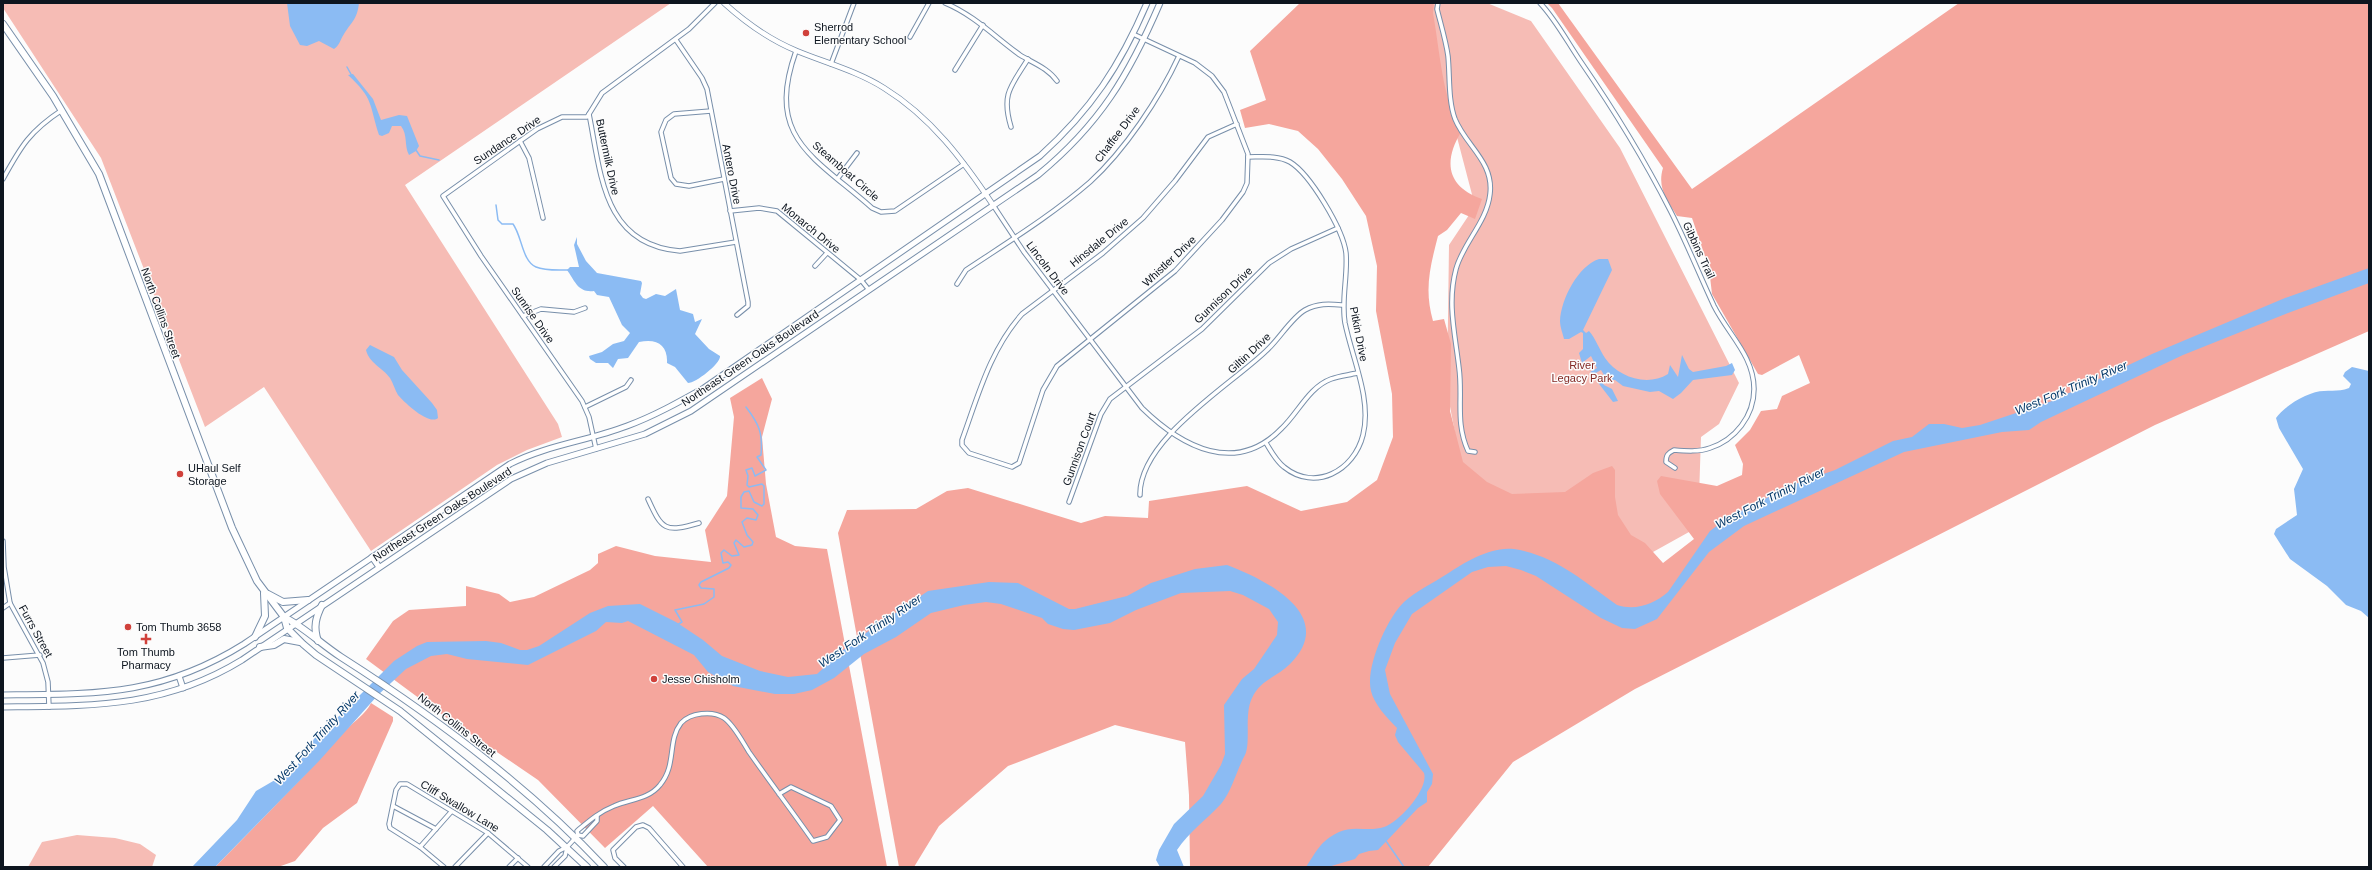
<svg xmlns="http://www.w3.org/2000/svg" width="2372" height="870" viewBox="0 0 2372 870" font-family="Helvetica,sans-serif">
<rect width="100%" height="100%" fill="#fcfcfc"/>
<g fill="#f6bcb5">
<polygon points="3,3 671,3 405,185 558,424 562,437 527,450 497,465 371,551 264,387 205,427 101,158 3,8"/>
<polygon points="1436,3 1487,3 1531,21 1620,148 1739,383 1719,424 1701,437 1698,527 1617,572 1483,498 1460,459 1447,391 1449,245 1475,206 1424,11"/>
<polygon points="77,835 115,838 140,844 156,855 152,867 28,867 42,842"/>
</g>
<g fill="#f5a69d">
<path d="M 1300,3 L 1434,3 L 1433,13 C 1440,52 1442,97 1461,132 C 1443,162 1447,187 1482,199 L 1475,219 L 1461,213 L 1447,230 L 1438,236 C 1430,267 1424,290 1433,321 L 1444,319 L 1451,344 L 1450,411 L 1463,462 L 1487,482 L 1512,494 L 1565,492 L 1593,473 L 1612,466 L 1615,470 L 1615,497 L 1618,515 L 1631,535 L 1645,543 L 1663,563 L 1694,539 L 1660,494 L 1657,481 L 1661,476 L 1717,486 L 1742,475 L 1743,464 L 1735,445 L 1750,430 L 1761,411 L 1777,409 L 1782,396 L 1810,383 L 1799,355 L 1762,375 L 1758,374 L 1712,294 L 1709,268 L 1692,218 L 1677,216 C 1667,200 1657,188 1663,168 L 1552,8 L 1547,3 L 1558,3 L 1692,189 L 1959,3 L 2369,3 L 2369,331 L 2155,425 L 1635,689 L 1513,762 L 1428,867 L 1190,867 L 1189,795 L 1185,742 L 1115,725 L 1008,766 L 939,826 L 914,867 L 899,867 L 838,533 L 847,510 L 916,509 L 947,491 L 968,488 L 1081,523 L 1105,516 L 1148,518 L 1149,501 L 1247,486 L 1301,511 L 1347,502 L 1377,480 L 1393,437 L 1392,394 L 1376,311 L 1377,266 L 1366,216 L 1342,179 L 1318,149 L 1298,131 L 1269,124 L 1245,128 L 1240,110 L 1266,100 L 1250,51 Z"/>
<polygon points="762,378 772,399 762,437 766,484 776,537 795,546 827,549 887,867 708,867 653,806 605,848 538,780 431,707 366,659 393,621 409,610 466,606 466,586 499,594 510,602 534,597 590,570 598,563 598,554 616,546 655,556 711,562 705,530 727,496 734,417 730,398"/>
<path d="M 371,703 L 393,717 L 393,721 L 357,803 L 323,828 L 295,861 L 278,867 L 215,867 C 259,822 304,777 346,730 C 354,721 366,714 371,703 Z"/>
</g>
<g fill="#8bbbf3">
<path d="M 287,3 L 359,3 C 357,20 352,21 344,34 C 340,40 340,45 334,49 L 319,41 L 307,46 L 300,45 L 290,26 Z"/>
<path d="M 353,74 L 373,99 L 381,120 L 399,115 L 407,116 L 419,146 L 416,151 L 409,155 C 404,146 408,135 401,126 L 392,126 L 389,133 L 382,136 L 379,135 C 369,104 374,99 348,75 Z"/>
<path d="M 577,237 L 577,244 L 586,261 L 597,273 L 641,281 L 642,283 L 640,294 L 643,298 L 646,299 L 656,294 L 665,296 L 676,289 L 680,310 L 693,314 L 695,322 L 702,319 L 695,334 L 709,349 L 720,356 C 721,363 696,383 688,383 L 675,367 L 667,363 C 668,345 657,338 639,342 L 628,358 L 618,359 L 613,368 L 608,363 L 596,363 L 590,359 L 589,356 L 602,352 L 613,344 L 624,341 L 630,333 L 622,325 L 609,297 L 597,295 L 594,291 C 578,293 575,281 567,270 L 570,267 L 579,267 L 574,245 Z"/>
<path d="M 1599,259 L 1608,259 L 1612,270 L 1583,330 L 1586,333 L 1589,331 C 1596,339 1599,349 1605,358 C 1618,377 1647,387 1668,374 L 1670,365 L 1678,377 L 1682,355 L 1689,369 L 1693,372 L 1726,366 L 1732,363 L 1735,370 L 1732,375 L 1693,380 L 1681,393 L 1673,399 L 1659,391 L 1650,392 L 1623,386 L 1615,380 L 1606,380 L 1606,376 L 1601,380 L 1604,385 L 1612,389 L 1618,401 L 1613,402 L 1596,380 L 1604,375 L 1601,370 L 1594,374 L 1590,372 L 1597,368 L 1591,356 L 1582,363 L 1579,353 L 1583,349 L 1583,333 L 1581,332 L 1569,339 L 1564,339 C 1563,334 1560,327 1560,321 C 1561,299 1578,266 1599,259 Z"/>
<path d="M 2369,268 L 2369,283 L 2288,313 L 2183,355 L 2041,422 L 2029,430 L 2002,432 L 1904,452 L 1744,526 L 1709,552 L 1657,619 L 1635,629 L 1622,628 L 1601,618 L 1536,576 L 1521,570 L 1506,566 L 1488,567 L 1472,572 L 1412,614 L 1395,643 L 1385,670 L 1390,694 L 1433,774 L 1432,784 L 1427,792 L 1427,802 L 1418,808 L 1378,850 L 1369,851 L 1359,854 L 1355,859 L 1328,867 L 1306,867 C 1317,851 1320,841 1339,832 C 1353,825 1369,832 1384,827 C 1399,822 1429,789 1424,773 L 1398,742 L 1395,735 L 1397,728 C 1387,718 1374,704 1371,691 C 1365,668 1387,618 1404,602 C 1416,591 1433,583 1447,574 C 1465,562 1491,546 1514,549 C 1554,555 1585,582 1617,605 C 1636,611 1654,604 1668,592 L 1710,531 L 1729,517 L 1792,485 L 1835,470 L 1893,441 L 1912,437 L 1929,424 L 1944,424 L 1962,428 L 1980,425 L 2052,401 L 2152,354 L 2285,298 Z"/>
<path d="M 370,345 L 394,357 L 402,370 L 432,403 L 437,410 L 438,418 C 429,426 404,402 398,395 C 395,390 393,383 390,378 C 383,368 369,363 366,350 Z"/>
<path d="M 2352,367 L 2369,371 L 2369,618 L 2361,611 L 2346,605 L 2327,586 L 2290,559 L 2274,534 L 2276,529 L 2297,515 L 2294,489 L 2303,469 L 2279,428 L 2276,418 C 2284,406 2309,391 2324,391 C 2333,390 2340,392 2349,388 L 2351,384 L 2343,376 L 2345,372 Z"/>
<path d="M 1227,565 C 1267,580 1338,616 1290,664 C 1277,677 1260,680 1252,698 C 1244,714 1251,742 1245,755 C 1237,769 1232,791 1221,804 C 1206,820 1189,832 1177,850 L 1184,867 L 1160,867 L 1156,860 L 1159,850 L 1174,824 L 1203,796 L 1221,765 L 1225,754 L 1224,705 L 1242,679 L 1254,669 L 1277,635 L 1278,622 L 1269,609 L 1243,595 L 1230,591 L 1181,593 L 1136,610 L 1110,623 L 1074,630 L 1063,629 L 1048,624 L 1042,618 L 1001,604 L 986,602 L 964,605 L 931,613 L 896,637 L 864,654 L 834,678 L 812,690 L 794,694 L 775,694 L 733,686 L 708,672 L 694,655 L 628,621 L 622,623 L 606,622 L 596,631 L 528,665 L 467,659 L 447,654 L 431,656 L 406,669 L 378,695 L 319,761 L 215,867 L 192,867 L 237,820 L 256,791 L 287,773 L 298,764 L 319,731 L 338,717 L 394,661 L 417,646 L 427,642 L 486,641 L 501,643 L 520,650 L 527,650 L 539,646 L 590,613 L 608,606 L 640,604 L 676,622 L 703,640 L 722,656 L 760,671 L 788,677 L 817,674 L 851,643 L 928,591 L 989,582 L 1018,583 L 1069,609 L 1075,609 L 1127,596 L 1151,583 L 1195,569 Z"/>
</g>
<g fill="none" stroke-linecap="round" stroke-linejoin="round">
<g stroke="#8bbbf3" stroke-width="1.5">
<polyline points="347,67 352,76"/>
<polyline points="416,150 420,156 439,160"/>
<path d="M 496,205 L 498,220 L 502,224 L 513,224 C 522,236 522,261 536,267 C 545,271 558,270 568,270"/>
<path d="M 677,625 L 682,622 L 675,610 L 704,604 L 714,597 L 714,589 L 701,588 L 699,585 L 701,582 L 729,568 L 731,565 L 728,562 L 723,563 L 721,553 L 724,550 L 732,556 L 739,555 L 734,543 L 736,540 L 744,547 L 752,545 L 753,542 L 747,535 L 742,522 L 747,518 L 756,520 L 758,515 L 753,509 L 741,508 L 741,497 L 744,492 L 749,491 L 754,502 L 762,506 L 764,504 L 764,486 L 762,484 L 749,487 L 747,485 L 748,476 L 746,470 L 752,468 L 755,476 L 766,470 L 757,457 L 761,455 C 763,433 759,424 746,407"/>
<polyline points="1386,841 1404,867"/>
</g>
<g stroke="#788faa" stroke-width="5.5">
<g id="minor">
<path d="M 715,3 L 689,29 L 602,93 L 589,114 C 601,174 603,245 680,251 L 736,242"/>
<path d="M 945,3 C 974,15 995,37 1020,55 C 1033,63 1048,68 1057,81"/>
<path d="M 1438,3 L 1437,9 C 1441,25 1446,41 1448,56 C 1450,76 1448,100 1455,119 C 1466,146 1494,162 1490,194 C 1487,222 1463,243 1456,269 C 1447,303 1455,333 1459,368 C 1463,398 1455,422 1468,451 L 1475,452"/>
<path d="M 1540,3 C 1556,20 1568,43 1581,62 C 1614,110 1644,159 1670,210 C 1686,241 1699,274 1714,306 C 1728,334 1754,356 1754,389 C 1754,416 1735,440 1710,448 C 1699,452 1686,451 1674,450 C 1668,453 1666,455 1666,462 L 1675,468"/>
<path d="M 1133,34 L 1195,63 L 1212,76 L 1224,92 L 1248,154 L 1247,183 L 1243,192 L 1222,220 L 1175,271 L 1057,366 L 1043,390 L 1019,463 L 1012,467 L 969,453 L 962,445 L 962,440 C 978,396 990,350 1022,314 L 1103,253 L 1143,218 L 1175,181 L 1208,137 L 1237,124"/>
<polyline points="910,37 929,3"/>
<polyline points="676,40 702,78 707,89 748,302 748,306 737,315"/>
<path d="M 796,51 C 765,138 813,156 872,208 L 881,212 L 895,211 L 964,164"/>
<polyline points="831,64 854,3"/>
<polyline points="955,70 983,25"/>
<polyline points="711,111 674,114 666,120 661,132 671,178 676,184 689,186 724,179"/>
<polyline points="589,114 587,117 562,117 537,129 443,196 481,256 582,401 589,417 596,449"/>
<path d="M 1011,127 C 1001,94 1011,86 1028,59"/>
<polyline points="520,141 529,158 543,218"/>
<path d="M 1248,157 C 1261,157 1278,155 1290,162 C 1310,174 1343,229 1346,253 C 1348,276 1341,300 1345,323 C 1352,358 1372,399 1363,435 C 1354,471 1315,492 1284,467 C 1276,461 1271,451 1266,443"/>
<polyline points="838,178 857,153"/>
<path d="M 3,179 C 21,146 30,131 62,110"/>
<path d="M 993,205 L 1024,252 L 1142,408 C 1182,447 1236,476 1282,428 C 1298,413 1309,387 1331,379 C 1339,376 1349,375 1357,373"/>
<polyline points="730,211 759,208 777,211 861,280 869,290"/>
<polyline points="815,266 827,253"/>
<path d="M 957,284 L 966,270 C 1008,242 1052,215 1090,182 C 1125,150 1159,99 1179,56"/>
<polyline points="523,316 541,309 574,312 585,308"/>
<polyline points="585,407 626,387 631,380"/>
<path d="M 1140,495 C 1139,440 1228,387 1265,352 C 1278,341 1291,318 1305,310 C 1318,303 1329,304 1343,305"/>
<path d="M 648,499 C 662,530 665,533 699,523"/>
<polyline points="1069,502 1101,414 1110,399 1202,329 1269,263 1291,249 1338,228"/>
<polyline points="3,541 4,567 10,603 43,663 48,682 49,707"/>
<polyline points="3,608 10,603"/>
<polyline points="3,658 40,655"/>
<polyline points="393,806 436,829"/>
<polyline points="578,835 583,836 597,821 597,816"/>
<polyline points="420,847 451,812"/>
<polyline points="444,867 420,847 390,828 389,824 396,790 400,784 407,784 488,833 528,867"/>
<polyline points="455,867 488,833"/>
<polyline points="509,867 518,858"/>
<path d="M 544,867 L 559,851 L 567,847 L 578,835 L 577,831 C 589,821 599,812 614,806 C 629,799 648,800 660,785 C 677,765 667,741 681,723 C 690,713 712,710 724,718 C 734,725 742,741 749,752 C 770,782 792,811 813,841 L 827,837 L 840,820 L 831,806 L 791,787 L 779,794"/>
<polyline points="554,867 565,856 567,848"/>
<polyline points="624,867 615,858 613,850 636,827 643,825 649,828 683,867"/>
</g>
</g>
<g stroke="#788faa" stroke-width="6">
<path id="tertiary" d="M 724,3 C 745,22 770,40 797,51 C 826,63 857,71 884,88 C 931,117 963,160 993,205"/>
</g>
<g stroke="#788faa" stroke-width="7">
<g id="secondary">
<polyline points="372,557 379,567"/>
<polyline points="179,676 183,688"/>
<path d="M 3,695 C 97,694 161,696 244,644 L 510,464 C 547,445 588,441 627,426 C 654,416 679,402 704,388 L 1040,156 C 1091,110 1120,66 1147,3"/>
<path d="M 3,707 C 91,706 164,708 242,660 L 511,479 L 547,463 L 645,434 L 691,411 L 1038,175 C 1100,124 1129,75 1160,3"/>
</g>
</g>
<g stroke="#788faa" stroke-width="8">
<g id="primary">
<polyline points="3,24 53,96 99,174 232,528 257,581 284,617 287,628 303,644 316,655 400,711 547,830 587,867"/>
<polyline points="268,594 283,602 308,600"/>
<path d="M 284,617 C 304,627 321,644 341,657 C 435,717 527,785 604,867"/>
<polyline points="255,637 265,616 264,593"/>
<path d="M 318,641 C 313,627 316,617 322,605"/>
<polyline points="260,647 274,645 284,639 300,642"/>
</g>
</g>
<use href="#minor" stroke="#fff" stroke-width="3.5"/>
<use href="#tertiary" stroke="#fff" stroke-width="4.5"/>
<use href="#secondary" stroke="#fff" stroke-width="5"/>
<use href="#primary" stroke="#fff" stroke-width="6"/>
</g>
<g fill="#d0413b" stroke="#fcfcfc" stroke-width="1.5">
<circle cx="806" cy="33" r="4"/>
<circle cx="180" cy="474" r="4"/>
<circle cx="128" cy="627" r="4"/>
<path d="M144 633h4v4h4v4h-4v4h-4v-4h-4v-4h4z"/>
<circle cx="654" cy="679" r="4"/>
</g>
<g text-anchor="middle" stroke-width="3" stroke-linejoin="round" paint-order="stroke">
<g font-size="11" fill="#0d151f" stroke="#fcfcfc" text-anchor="start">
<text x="814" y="31">Sherrod<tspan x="814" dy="13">Elementary School</tspan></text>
<text x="188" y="472">UHaul Self<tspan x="188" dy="13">Storage</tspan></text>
<text x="136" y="631">Tom Thumb 3658</text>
<text x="146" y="656" text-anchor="middle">Tom Thumb<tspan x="146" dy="13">Pharmacy</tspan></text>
<text x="662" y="683">Jesse Chisholm</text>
</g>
<g font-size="11" fill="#0d151f" stroke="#fcfcfc">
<text transform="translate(1117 134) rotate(-53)" y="4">Chaffee Drive</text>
<text transform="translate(507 140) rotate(-34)" y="4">Sundance Drive</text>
<text transform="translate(608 157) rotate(78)" y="4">Buttermilk Drive</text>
<text transform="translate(846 171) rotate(41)" y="4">Steamboat Circle</text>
<text transform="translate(732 174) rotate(79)" y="4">Antero Drive</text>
<text transform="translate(811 228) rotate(39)" y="4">Monarch Drive</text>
<text transform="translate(1099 242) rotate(-39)" y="4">Hinsdale Drive</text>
<text transform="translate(1699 250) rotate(65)" y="4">Gibbins Trail</text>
<text transform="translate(1169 261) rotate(-43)" y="4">Whistler Drive</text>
<text transform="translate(1048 268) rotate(53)" y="4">Lincoln Drive</text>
<text transform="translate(1223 295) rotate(-44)" y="4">Gunnison Drive</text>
<text transform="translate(161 313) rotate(70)" y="4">North Collins Street</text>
<text transform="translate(533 315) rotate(55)" y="4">Sunrise Drive</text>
<text transform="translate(1359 334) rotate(79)" y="4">Pitkin Drive</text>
<text transform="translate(1249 353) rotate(-43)" y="4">Giltin Drive</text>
<text transform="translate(750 358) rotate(-34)" y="4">Northeast Green Oaks Boulevard</text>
<text transform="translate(1079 449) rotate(-70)" y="4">Gunnison Court</text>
<text transform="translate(442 514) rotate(-33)" y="4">Northeast Green Oaks Boulevard</text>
<text transform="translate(36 631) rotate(61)" y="4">Furrs Street</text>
<text transform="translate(457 725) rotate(38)" y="4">North Collins Street</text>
<text transform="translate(460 806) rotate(31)" y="4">Cliff Swallow Lane</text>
</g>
<g font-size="11" fill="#832924" stroke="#fcfcfc">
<text x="1582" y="369">River<tspan x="1582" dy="13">Legacy Park</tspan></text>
</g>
<g font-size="12" font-style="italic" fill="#043869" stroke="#fcfcfc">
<text transform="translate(2071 388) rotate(-23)" y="4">West Fork Trinity River</text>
<text transform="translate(1770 498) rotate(-27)" y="4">West Fork Trinity River</text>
<text transform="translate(870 631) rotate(-34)" y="4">West Fork Trinity River</text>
<text transform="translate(317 738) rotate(-48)" y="4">West Fork Trinity River</text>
</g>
</g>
<rect width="2372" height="870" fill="none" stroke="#0d151f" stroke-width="8"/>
</svg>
